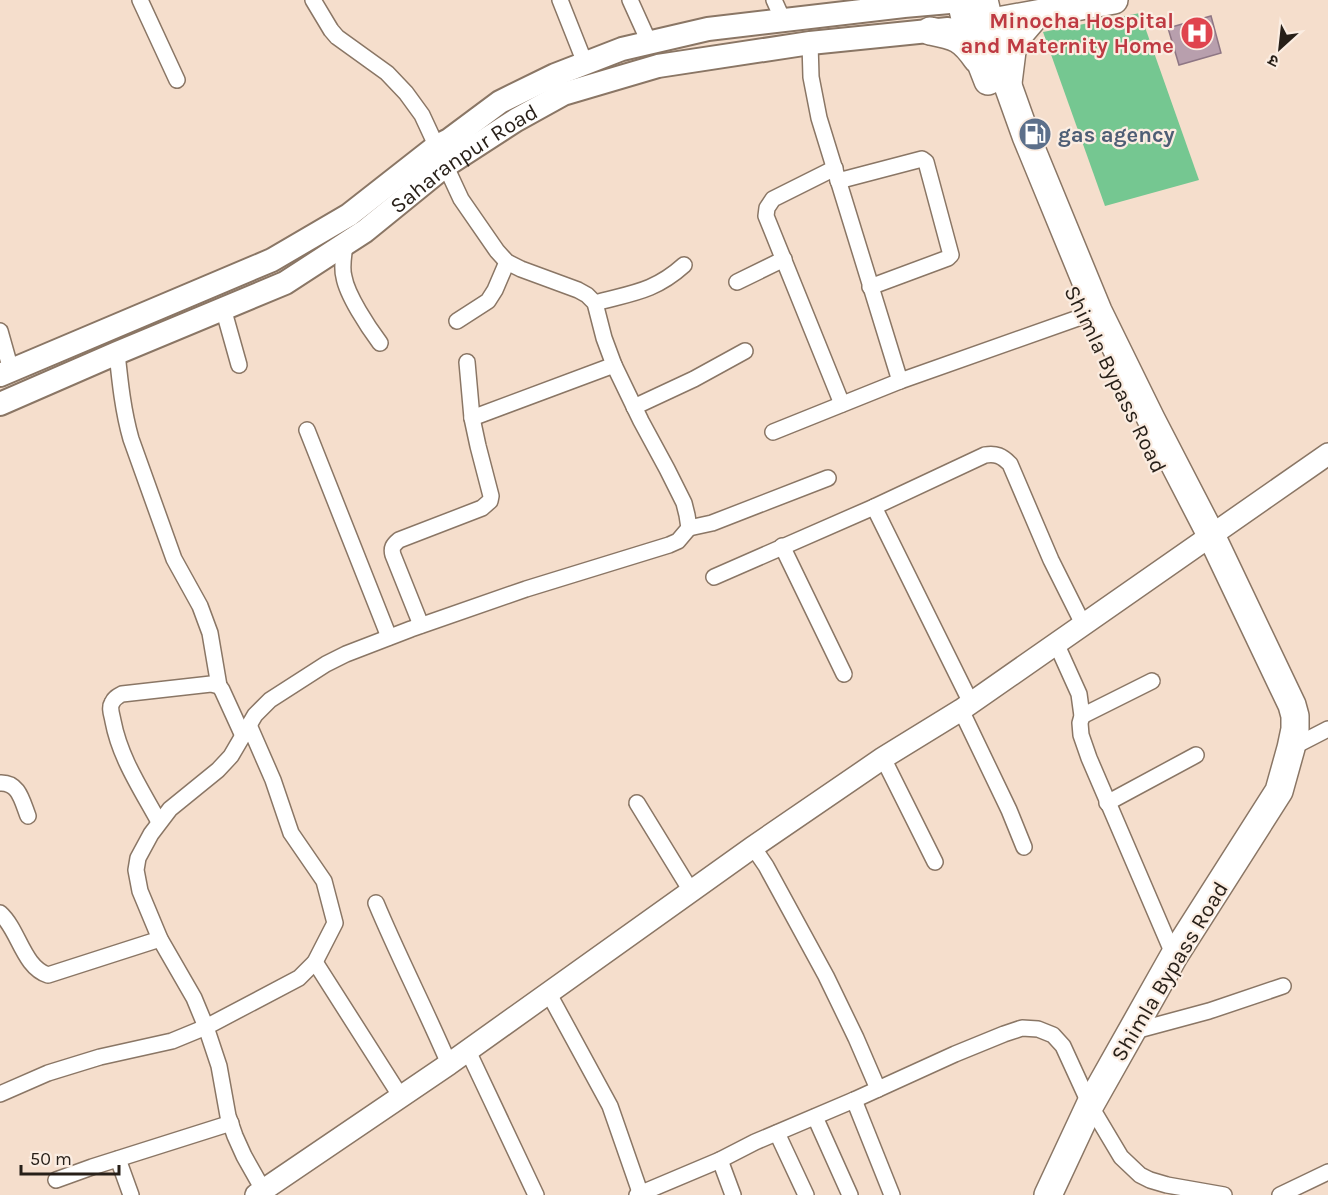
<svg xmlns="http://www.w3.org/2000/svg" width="1328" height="1195" viewBox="0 0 1328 1195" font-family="Karla,'Noto Sans Devanagari',sans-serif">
<rect width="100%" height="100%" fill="#f5decc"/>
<polygon fill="#75c791" points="1140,13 1199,180 1105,206 1043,32"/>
<polygon fill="#b89fad" stroke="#8e7684" stroke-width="1.5" points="1211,16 1221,53 1179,65 1168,28"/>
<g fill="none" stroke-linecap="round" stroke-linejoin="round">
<g stroke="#8a7665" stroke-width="18">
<g id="street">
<polyline points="140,0 177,80"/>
<polyline points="560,0 585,63"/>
<polyline points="630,0 649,42"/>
<polyline points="774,0 783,20"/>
<polyline points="810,43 811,77 819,118 900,381"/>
<polyline points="835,168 773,199 767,208 766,216 842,404"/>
<polyline points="838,181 922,159 926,162 951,255 948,258 870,287"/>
<path d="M 345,244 C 344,255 341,267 344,277 C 347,295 368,327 380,343"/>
<polyline points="737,282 784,259"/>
<path d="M 595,303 C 631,293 654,292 684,265"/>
<polyline points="223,308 239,365"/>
<polyline points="457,321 488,301 495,290 507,262"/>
<polyline points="0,331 11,370"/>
<path d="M 117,353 C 120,382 123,411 131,439 L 174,559 L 200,606 L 210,633 L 219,686"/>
<polyline points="634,407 694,379 745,351"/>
<polyline points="472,418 614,365"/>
<polyline points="307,430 389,637"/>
<polyline points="773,432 900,381 1098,311"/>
<polyline points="874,507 971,703"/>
<polyline points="689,528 712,523 828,478"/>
<polyline points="782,546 844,674"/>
<path d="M 714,577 L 874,507 L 985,455 C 996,453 1002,456 1010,464 L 1051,560 L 1083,624"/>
<path d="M 421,625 L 393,555 C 391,548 393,545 399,540 L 482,508 L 490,501 L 491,496 L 478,446 L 472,418 L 467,362"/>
<polyline points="1056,643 1079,694 1082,716 1080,723 1081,735 1089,758 1174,956"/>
<polyline points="961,710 1009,810 1024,847"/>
<polyline points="1082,716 1152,681"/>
<polyline points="1291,748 1328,729"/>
<polyline points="883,758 935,862"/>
<path d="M 0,783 C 19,782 22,801 28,816"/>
<polyline points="637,803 691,891"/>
<polyline points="1107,803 1196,755"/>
<path d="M 159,822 C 141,789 120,758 113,721 C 112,715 109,708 112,703 C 114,698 118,696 122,694 L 211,684 L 219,686 L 222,690 L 243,736"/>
<polyline points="753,847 766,866 826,976 856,1038 878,1089"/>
<path d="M 376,903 C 399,958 426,1010 449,1064"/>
<path d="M 0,913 C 19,930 23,967 48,975 L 160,939"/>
<polyline points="315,962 401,1097"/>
<polyline points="549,994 610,1106 641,1195"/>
<polyline points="1131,1032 1209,1011 1283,986"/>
<polyline points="468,1051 536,1195"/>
<polyline points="0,1094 48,1073 100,1057 172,1041 206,1027 299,978 315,962 335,923 324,881 291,833 273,780 249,725"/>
<polyline points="854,1100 892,1195"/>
<polyline points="815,1117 850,1195"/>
<polyline points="777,1133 806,1195"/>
<polyline points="118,1159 131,1195"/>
<polyline points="720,1160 733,1195"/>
<polyline points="56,1180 92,1167 231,1123"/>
<polyline points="266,1195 244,1156 235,1136 228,1116 219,1066 206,1027 194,998 160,939 140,891 136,870 138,858 151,834 170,809 218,770 231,756 255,715 270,700 326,664 346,654 411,629 526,589 669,545 678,541 689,528 687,515 684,503 667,469 641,421 614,365 604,338 595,303 587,295 578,290 521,269 507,262 497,251 461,199 422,115 406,93 387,73 337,37 331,30 313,0"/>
<polyline points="637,1195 720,1160 755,1142 854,1100 955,1054 1004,1034 1022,1028 1038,1029 1053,1035 1063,1046 1090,1105 1121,1157 1140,1175 1150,1180 1167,1185 1224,1195"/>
<polyline points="1280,1195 1328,1172"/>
</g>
</g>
<g stroke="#8a7665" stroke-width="24">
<polyline id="secondary" points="256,1195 449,1064 753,847 883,758 961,710 1328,454"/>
</g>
<g stroke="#8a7665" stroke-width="26">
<g id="primary">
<polyline points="0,375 272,260 349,215 437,146 449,140 500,102 555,75 622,49 708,29 904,6 961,1"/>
<path id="s1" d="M 0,404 L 117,353 L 285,283 L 365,231 L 445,166 L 516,120 L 563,94 L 658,66 L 810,43 L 948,29"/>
</g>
</g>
<g stroke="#8a7665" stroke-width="30">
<g id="highway">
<polyline points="971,0 961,1 967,27 988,81"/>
<polyline points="984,0 996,51 1006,80 1026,136 1098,311 1151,419 1211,535 1292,705 1295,716 1295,729 1291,748 1279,791 1174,956 1090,1105 1048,1195"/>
<polyline points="970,26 1114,0"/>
<path d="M 930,31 C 955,36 962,37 977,59"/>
<polyline points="1008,83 1012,51 1018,36 1036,15"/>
</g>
</g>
<use href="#street" stroke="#fff" stroke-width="15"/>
<use href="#secondary" stroke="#fff" stroke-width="21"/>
<use href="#primary" stroke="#fff" stroke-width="22"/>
<use href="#highway" stroke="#fff" stroke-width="27"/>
</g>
<defs>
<g id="hospital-disc" transform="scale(1.725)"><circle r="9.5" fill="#e0444e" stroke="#fbede2"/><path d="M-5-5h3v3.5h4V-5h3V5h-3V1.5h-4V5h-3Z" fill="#fff"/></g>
<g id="fuel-disc" transform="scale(1.725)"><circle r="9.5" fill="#5c6f8a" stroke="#fbede2"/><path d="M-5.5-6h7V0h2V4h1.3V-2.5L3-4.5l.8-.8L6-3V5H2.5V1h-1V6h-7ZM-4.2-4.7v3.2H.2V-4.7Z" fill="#fff"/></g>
</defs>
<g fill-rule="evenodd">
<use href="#hospital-disc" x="1197" y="33"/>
<use href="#fuel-disc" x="1035" y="134"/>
</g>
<g text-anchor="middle" stroke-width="4.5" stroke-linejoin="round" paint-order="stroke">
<g font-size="22" font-weight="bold" fill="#be3a42" stroke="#fbede2" text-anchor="end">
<text x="1174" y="28">Minocha Hospital<tspan x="1174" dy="25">and Maternity Home</tspan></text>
</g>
<g font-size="22" font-weight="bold" fill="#4e5e75" stroke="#fbede2" text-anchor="start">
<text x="1058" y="142">gas agency</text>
</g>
<g font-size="22" fill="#271f18" stroke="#fbede2">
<text dy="8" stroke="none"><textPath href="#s1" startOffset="528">Saharanpur Road</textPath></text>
<text transform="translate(1116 379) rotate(64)" y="8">Shimla Bypass Road</text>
<text transform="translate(1169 971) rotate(-59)" y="8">Shimla Bypass Road</text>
</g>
</g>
<g transform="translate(1280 48) rotate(207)" stroke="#fbede2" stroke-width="4.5" paint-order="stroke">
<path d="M0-4.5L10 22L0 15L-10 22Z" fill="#271f18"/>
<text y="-9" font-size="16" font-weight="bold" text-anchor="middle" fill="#271f18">उ</text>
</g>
<path d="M21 1165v9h98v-9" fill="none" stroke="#271f18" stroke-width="3"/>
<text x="30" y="1165" font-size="18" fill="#271f18" stroke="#fbede2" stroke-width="4.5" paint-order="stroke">50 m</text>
</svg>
